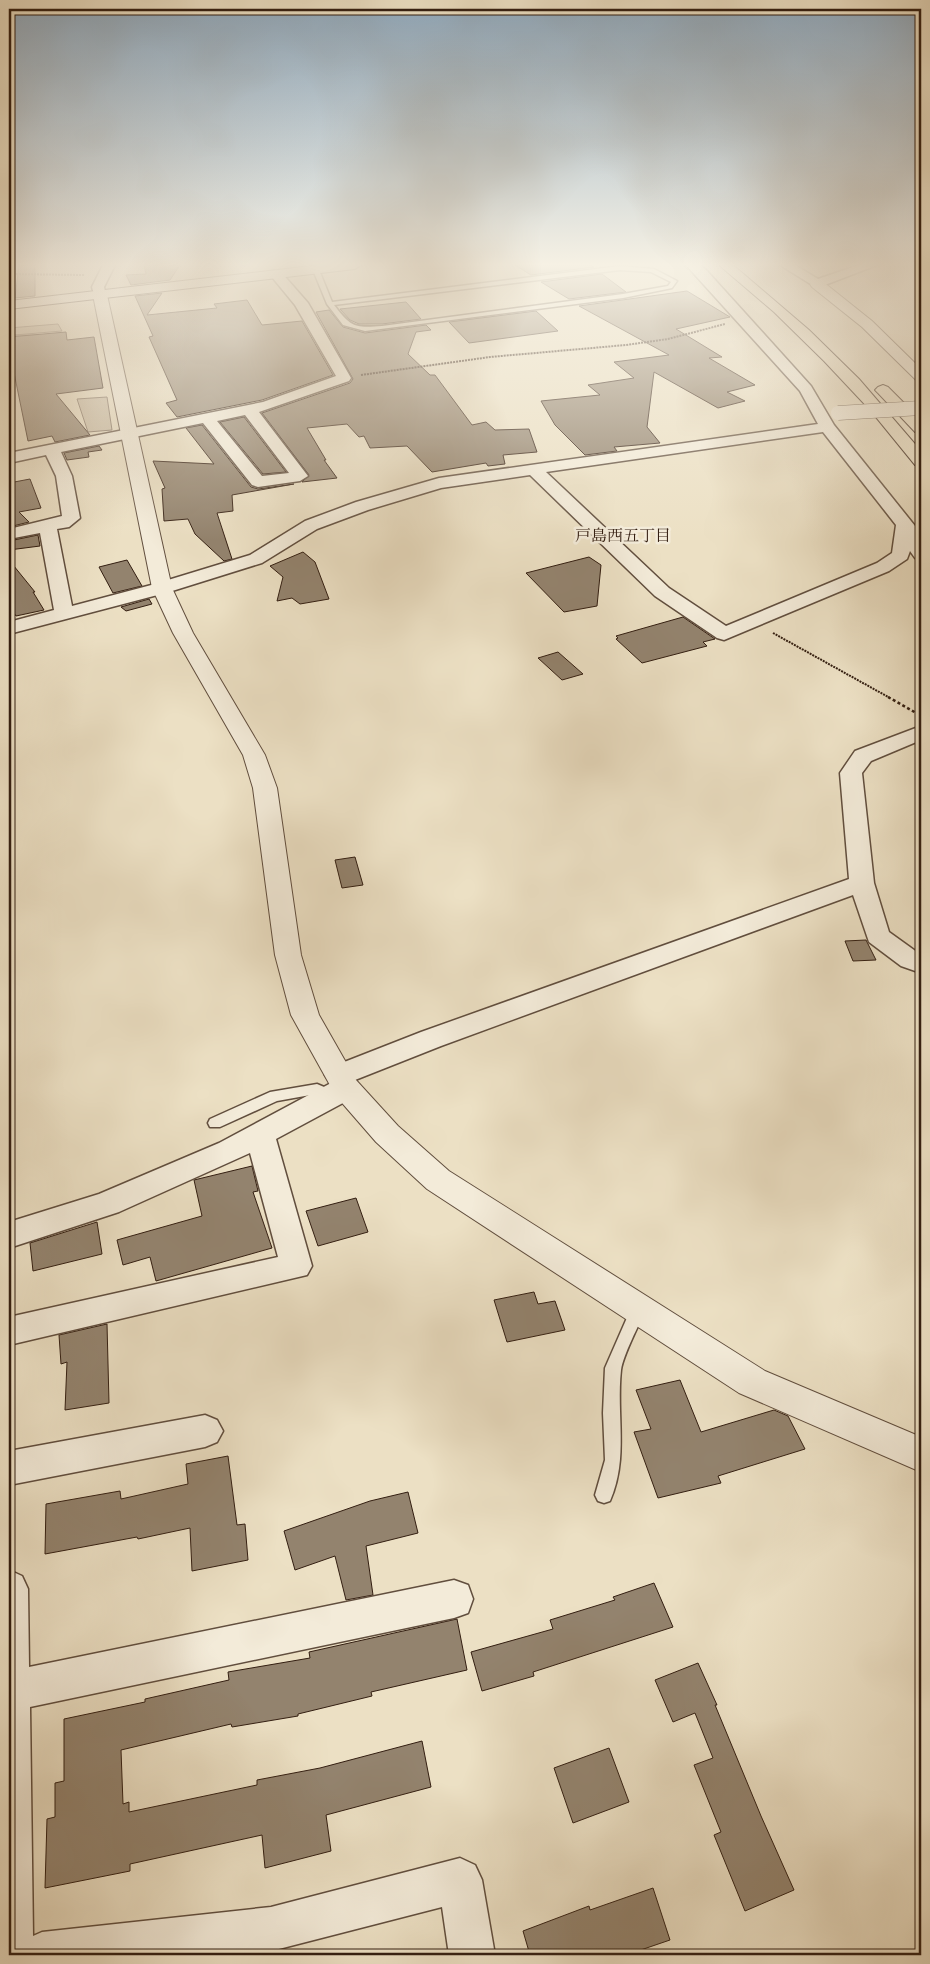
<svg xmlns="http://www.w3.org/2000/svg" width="930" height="1964" viewBox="0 0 930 1964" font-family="'Gentium Book Plus','Noto Serif JP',serif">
<rect width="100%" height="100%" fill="#ece0c4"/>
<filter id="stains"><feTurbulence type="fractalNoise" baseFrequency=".004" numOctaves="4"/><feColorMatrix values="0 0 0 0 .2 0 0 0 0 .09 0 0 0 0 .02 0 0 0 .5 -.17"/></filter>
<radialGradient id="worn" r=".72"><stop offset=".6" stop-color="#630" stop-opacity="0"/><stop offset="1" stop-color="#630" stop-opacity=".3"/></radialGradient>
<g fill="#cdbfa6" stroke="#806e5c">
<polygon points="58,324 62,331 15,335 55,335 62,347 9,353 9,328"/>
<polygon points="107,397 112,430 88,432 77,399"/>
</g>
<g fill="#93836e" stroke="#331e11">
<polygon points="19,265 35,265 35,296 15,298"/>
<polygon points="144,265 180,265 170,280 131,285 126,275 146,274"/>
<polygon points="515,265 590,265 594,267 531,275"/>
<polygon points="602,274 626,292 569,299 541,282"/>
<polygon points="687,291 730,317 676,329 722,357 709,358 755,385 727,392 745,401 718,408 654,372 647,427 660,443 614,447 617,451 585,455 555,425 541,401 600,395 588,385 634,378 614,362 669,355 579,306"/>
<polygon points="162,293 147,315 217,308 214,304 247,300 262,325 302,321 333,375 262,400 177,417 166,403 177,400 149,337 153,336 135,296"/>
<polygon points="406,302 421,319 382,324 359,324 350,320 340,309"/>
<polygon points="329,310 343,327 365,333 426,325 431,330 416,332 408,354 430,375 435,375 472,425 486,422 495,430 529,429 537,452 503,455 505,464 488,466 486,463 432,472 407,446 370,448 364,436 359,437 347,424 307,428 326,460 324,460 337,478 302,482 309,475 262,413 350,383 353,379 316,312"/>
<polygon points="536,311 558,331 469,343 449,322"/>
<polygon points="66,332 67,340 94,337 103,388 56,394 90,435 55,442 52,436 28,441 11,358 9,358 9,337"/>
<polygon points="244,417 286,472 263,474 220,422"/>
<polygon points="202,425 251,487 258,489 294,484 232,495 233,511 217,513 232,559 224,561 195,534 188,519 164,521 162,489 165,488 153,461 214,464 186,428"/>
<polygon points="99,446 102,450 88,452 89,457 67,460 64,453"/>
<polygon points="30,479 41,508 19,512 29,522 9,527 9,483"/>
<polygon points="38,535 40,546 9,550 9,541"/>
<polygon points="303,552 315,562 329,599 300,604 292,598 277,601 283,577 270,566"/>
<polygon points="589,557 601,565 597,606 564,612 526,573"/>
<polygon points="9,560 35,592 33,592 44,610 16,616 9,605"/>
<polygon points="127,560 142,586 113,593 99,567"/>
<polygon points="149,599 152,604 126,611 121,607"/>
<polygon points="683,617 715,639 703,642 707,646 642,663 616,639 618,638 616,636"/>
<polygon points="558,652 583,674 562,680 538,658"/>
<polygon points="355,857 363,885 342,888 335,860"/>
<polygon points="866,940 876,960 853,961 845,941"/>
<polygon points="252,1166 258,1191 253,1192 272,1248 156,1281 150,1257 123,1265 117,1240 202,1216 194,1180"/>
<polygon points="356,1198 368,1232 318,1246 306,1211"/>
<polygon points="97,1222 102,1254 33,1271 30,1243"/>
<polygon points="534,1292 538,1304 555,1301 565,1330 507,1342 494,1300"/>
<polygon points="107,1324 109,1403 65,1410 67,1362 61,1364 59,1335"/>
<polygon points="680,1380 701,1432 774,1410 788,1416 805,1449 718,1476 721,1483 658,1498 634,1432 651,1429 636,1390"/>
<polygon points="228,1456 237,1525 245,1524 248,1560 192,1571 190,1528 138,1539 137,1537 45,1554 46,1504 120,1491 121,1499 188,1484 186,1464"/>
<polygon points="408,1492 418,1533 366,1546 373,1595 346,1600 335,1556 295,1570 284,1531 370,1501"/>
<polygon points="654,1583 673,1627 533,1672 534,1676 482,1691 471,1652 553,1629 550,1620 615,1600 613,1597"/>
<polygon points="457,1619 467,1670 371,1692 372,1696 298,1714 298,1716 232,1727 231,1724 121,1750 123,1804 129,1802 129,1812 257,1785 257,1780 320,1768 422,1741 431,1787 326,1815 331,1851 265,1868 262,1835 130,1864 130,1871 45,1888 47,1819 55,1817 55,1783 64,1781 64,1719 145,1702 145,1699 229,1680 228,1672 310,1658 309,1652"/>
<polygon points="698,1663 717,1705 715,1705 761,1816 794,1890 745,1911 714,1835 721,1832 694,1765 713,1758 695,1713 673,1722 655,1680"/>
<polygon points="609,1748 629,1802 573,1823 554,1768"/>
<polygon points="653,1888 670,1940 626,1955 530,1955 523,1931 589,1906 590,1910"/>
</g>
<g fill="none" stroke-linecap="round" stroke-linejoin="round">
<g stroke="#614e3e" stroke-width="3">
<g id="service">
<path d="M 620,266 L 654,269 L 677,281 L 672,288 L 623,298 L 365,331 L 343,325 L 327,304 L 313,270 L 316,268 L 319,270 L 332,302 ZM 620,270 L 651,272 L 671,282 L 668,286 L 623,294 L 382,326 C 354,328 351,327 334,305 Z"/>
<polygon points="317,1084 336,1092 338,1096 336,1100 331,1101 316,1094 277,1101 220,1127 210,1127 208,1123 210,1119 270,1092"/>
<path d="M 638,1302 L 643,1304 L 646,1309 C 639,1325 623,1355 621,1370 C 616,1415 629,1458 610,1501 L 604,1503 L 598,1501 L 595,1495 L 605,1460 L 603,1413 L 605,1368 L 633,1304 Z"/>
</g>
</g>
<g stroke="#614e3e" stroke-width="3">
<g id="minor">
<polygon points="103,265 115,265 104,287 106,295 100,299 95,298 92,287"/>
<path d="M 686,265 L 700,265 L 707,271 L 811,386 L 834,425 L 919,531 L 921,536 L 921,559 L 915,558 L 910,551 L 907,559 L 889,571 L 724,640 L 717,638 L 655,596 L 530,475 L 441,488 L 368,510 L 317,529 L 262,563 L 169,592 L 9,634 L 9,622 L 54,610 L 40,533 L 9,539 L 9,529 L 62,516 L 56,476 L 46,455 L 9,463 L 9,453 L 263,402 L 336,376 L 295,305 L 272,277 L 270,274 L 272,271 L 280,271 L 308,303 L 351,378 L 349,381 L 259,412 L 308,476 L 300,481 L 258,487 L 252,485 L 203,423 L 61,452 L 72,476 L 80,518 L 69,527 L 57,529 L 72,606 L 155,584 L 250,555 L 305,521 L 356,502 L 439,478 L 818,424 L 800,391 ZM 245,415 L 289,473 L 262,476 L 217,421 ZM 823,432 L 896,525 L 892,553 L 877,563 L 726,626 L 669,588 L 546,472 Z"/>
<polygon points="780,265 795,265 818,279 859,265 877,265 817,288"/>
<polygon points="921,726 921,740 871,761 862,773 874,883 889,932 921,955 921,973 901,966 869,942 853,895 441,1046 355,1080 360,1088 356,1096 276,1139 312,1266 307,1275 9,1345 9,1317 278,1257 250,1153 119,1212 9,1248 9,1222 99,1194 219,1143 331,1083 325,1075 329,1068 421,1032 849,879 840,773 855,751"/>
<polygon points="205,1415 217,1420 223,1431 217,1442 205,1447 9,1485 9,1451"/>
<polygon points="9,1570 22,1576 28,1589 29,1667 454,1580 468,1585 473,1599 468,1613 454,1618 30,1707 33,1936 42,1932 271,1907 460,1858 475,1865 482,1880 495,1955 449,1955 442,1907 271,1951 237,1955 9,1955"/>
</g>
</g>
<g stroke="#614e3e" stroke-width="2">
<g id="tertiary">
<polygon points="817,280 822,281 872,321 921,369 921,381 916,380 862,327 812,287 810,284"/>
<polygon points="100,291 107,295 172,588 193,633 265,755 277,788 301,955 319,1015 356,1080 398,1126 449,1171 765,1371 921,1437 921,1472 739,1393 427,1189 376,1142 336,1096 291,1015 275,955 253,788 243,755 173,633 152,588 93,295"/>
</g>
</g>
<g stroke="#331e11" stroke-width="2">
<polygon id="secondary" points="320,265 361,265 355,269 9,309 9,301"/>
</g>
<g stroke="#331e11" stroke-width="2">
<g id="motorway">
<polygon points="719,265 733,265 809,330 859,379 921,451 921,466 915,465 871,411 824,361 774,312"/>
<polygon points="883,385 888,387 921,420 921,434 915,432 878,393 875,390 878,387"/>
</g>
</g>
<g stroke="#331e11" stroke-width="2" stroke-dasharray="2 1" stroke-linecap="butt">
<polyline points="10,274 84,275"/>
<polyline points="361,375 490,357 626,345 668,339 725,324"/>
<polyline points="773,633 890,698"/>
</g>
<polyline stroke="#331e11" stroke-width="2.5" stroke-dasharray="3 2.5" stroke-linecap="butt" points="888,697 918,714"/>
<use href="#service" fill="#f3ebd9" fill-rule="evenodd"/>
<use href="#minor" fill="#f3ebd9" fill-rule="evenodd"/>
<use href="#tertiary" fill="#f3ebd9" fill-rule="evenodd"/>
<use href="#secondary" fill="#f3ebd9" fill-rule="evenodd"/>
<use href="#motorway" fill="#ece0c4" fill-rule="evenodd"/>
<g stroke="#614e3e" stroke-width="15" stroke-linecap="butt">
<polyline id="minor-bridge" points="838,413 921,408"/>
</g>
<use href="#minor-bridge" stroke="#f3ebd9" stroke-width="14"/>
</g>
<linearGradient id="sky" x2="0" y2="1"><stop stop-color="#90abc1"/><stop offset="0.49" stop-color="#f6f1e4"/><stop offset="1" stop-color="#f6f1e4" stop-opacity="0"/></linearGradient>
<rect width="930" height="540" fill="url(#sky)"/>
<g text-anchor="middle" stroke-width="5" stroke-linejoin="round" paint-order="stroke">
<g font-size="16" fill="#331e11" stroke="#f3ebd9">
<text x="623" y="541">戸島西五丁目</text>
</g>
</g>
<rect width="930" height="1964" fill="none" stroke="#ece0c4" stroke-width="30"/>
<rect x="10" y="10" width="910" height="1944" fill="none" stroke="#331e11" stroke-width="2.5"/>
<rect x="15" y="15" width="900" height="1934" fill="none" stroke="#331e11"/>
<rect width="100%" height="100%" filter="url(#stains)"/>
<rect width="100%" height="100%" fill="url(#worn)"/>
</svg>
